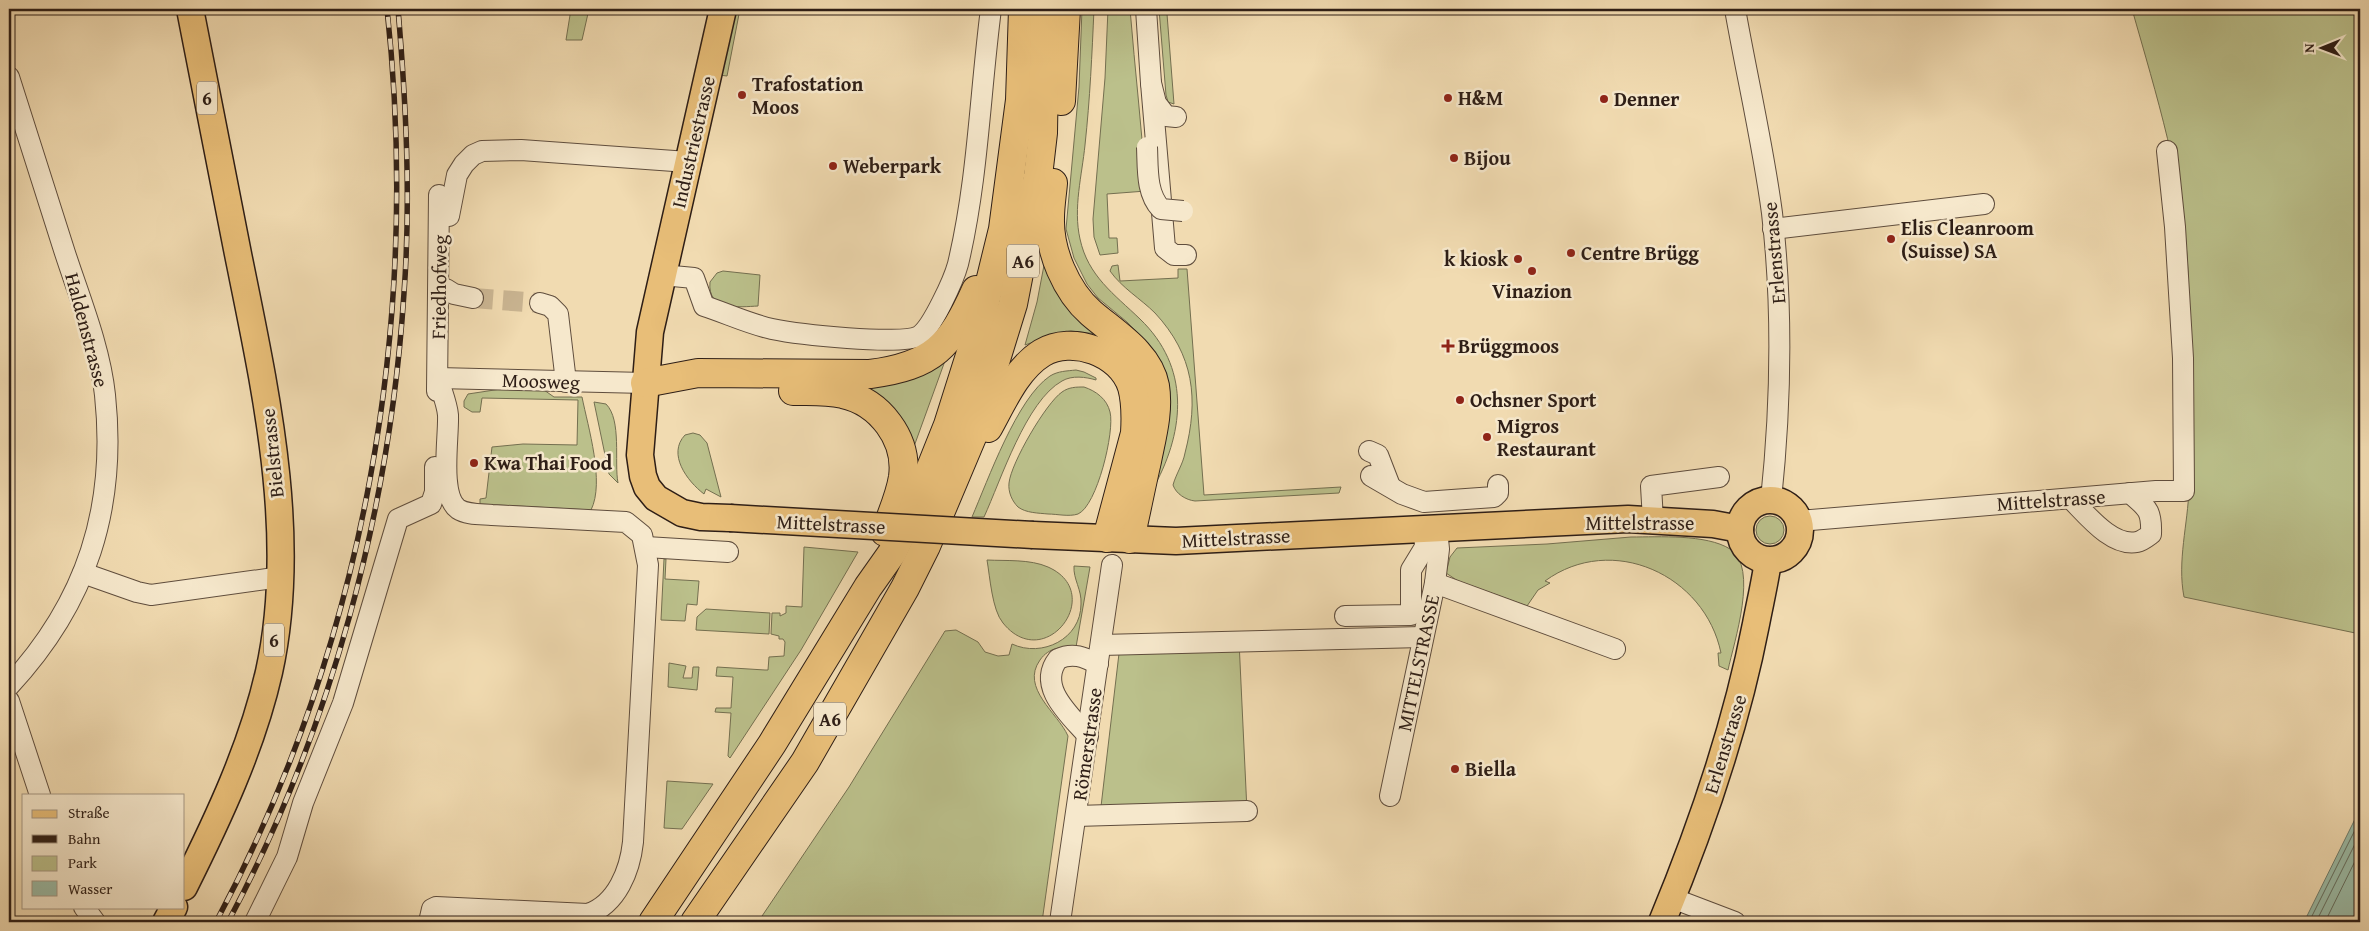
<svg xmlns="http://www.w3.org/2000/svg" width="2369" height="931" viewBox="0 0 2369 931" font-family="'Gentium Book Plus',serif">
<rect width="100%" height="100%" fill="#f1dbb1"/>
<filter id="stains"><feTurbulence type="fractalNoise" baseFrequency=".004" numOctaves="4"/><feColorMatrix values="0 0 0 0 .2 0 0 0 0 .09 0 0 0 0 .02 0 0 0 .5 -.17"/></filter>
<radialGradient id="worn" r=".72"><stop offset=".6" stop-color="#630" stop-opacity="0"/><stop offset="1" stop-color="#630" stop-opacity=".3"/></radialGradient>
<g fill="#bbc08b" stroke="#746f50">
<polygon points="571,9 589,9 582,40 566,40"/>
<polygon points="733,9 740,9 727,76 719,75"/>
<path d="M 1082,9 L 1094,9 C 1092,54 1090,99 1085,145 C 1082,175 1073,208 1080,239 C 1088,276 1114,294 1140,319 C 1190,367 1185,429 1155,485 L 1145,341 L 1127,322 L 1098,298 L 1087,284 L 1074,258 L 1066,229 L 1079,87 Z"/>
<path d="M 1108,9 L 1130,9 C 1135,70 1142,130 1146,191 L 1107,194 L 1109,238 L 1117,238 L 1118,253 L 1100,255 L 1094,237 L 1093,219 L 1105,78 Z"/>
<polygon points="1159,9 1169,9 1167,14 1174,104 1168,102 1166,95"/>
<path d="M 2132,9 L 2360,9 L 2360,634 L 2184,597 C 2177,561 2188,524 2189,488 C 2190,416 2191,343 2188,272 C 2184,182 2156,94 2132,9 Z"/>
<polygon points="1045,260 1098,334 1071,331 1058,333 1025,345 1037,302"/>
<path d="M 1118,265 L 1120,281 L 1178,278 L 1178,269 L 1187,269 L 1204,495 L 1341,487 L 1339,493 L 1195,501 C 1186,500 1176,494 1173,485 C 1176,474 1183,464 1185,453 C 1199,399 1194,355 1155,313 C 1141,299 1122,288 1110,271 L 1112,266 Z"/>
<path d="M 723,271 L 760,275 L 758,306 C 739,307 707,311 710,282 L 717,273 Z"/>
<polygon points="946,358 912,452 847,386 901,382 925,373"/>
<path d="M 1076,370 L 1084,372 L 1096,378 L 1096,380 C 1086,377 1072,375 1062,381 C 1026,401 1001,480 984,517 L 972,517 C 988,480 1017,398 1050,376 C 1058,371 1067,371 1076,370 Z"/>
<path d="M 1084,387 C 1096,391 1107,399 1110,412 C 1115,431 1097,506 1078,514 C 1069,517 1057,514 1048,514 C 1038,513 1026,513 1018,507 C 1012,501 1008,492 1009,483 C 1011,463 1046,403 1062,392 C 1069,387 1076,387 1084,387 Z"/>
<path d="M 501,389 L 544,390 L 554,397 L 582,397 C 588,427 605,482 591,510 L 480,504 L 480,499 L 486,498 L 492,447 L 523,444 L 577,445 L 578,400 L 482,398 L 480,412 L 472,412 L 464,407 L 464,401 L 468,394 Z"/>
<path d="M 594,402 L 606,404 C 622,420 614,462 618,483 L 609,474 Z"/>
<path d="M 693,433 L 700,435 L 707,443 L 721,497 L 706,489 L 704,494 C 687,481 667,454 685,435 Z"/>
<circle cx="1770" cy="530" r="14"/>
<path d="M 1631,537 C 1659,537 1706,534 1730,549 C 1759,567 1734,642 1728,670 L 1719,666 L 1718,653 L 1721,653 C 1705,575 1612,532 1545,581 L 1550,583 L 1538,590 L 1527,606 L 1458,581 L 1446,573 L 1450,557 L 1457,548 L 1547,544 Z"/>
<polygon points="804,547 858,552 801,650 730,758 728,756 731,713 715,712 716,708 731,708 733,677 716,676 717,667 765,670 768,670 769,657 784,656 785,642 783,639 779,639 779,636 771,634 772,613 780,613 780,616 786,613 786,606 802,607"/>
<polygon points="664,559 666,559 665,579 699,581 697,605 687,604 685,621 661,620"/>
<path d="M 987,560 C 1006,561 1030,559 1048,567 C 1107,593 1045,675 1003,623 C 992,610 990,577 987,560 Z"/>
<path d="M 1074,566 L 1090,567 L 1076,647 C 1062,647 1049,647 1040,660 C 1020,688 1058,713 1068,736 L 1042,922 L 758,922 L 849,787 L 945,631 L 956,630 L 978,642 L 985,652 L 998,656 L 1009,655 L 1012,644 C 1042,658 1081,639 1081,604 C 1082,590 1073,579 1074,566 Z"/>
<polygon points="706,609 770,613 769,634 696,630 697,617"/>
<polygon points="1239,641 1247,811 1100,815 1120,645"/>
<polygon points="669,663 686,666 683,678 692,678 693,667 699,667 697,690 668,687"/>
<polygon points="667,781 713,784 682,829 664,828"/>
</g>
<polygon fill="#9bbca7" stroke="#6f7d6d" points="2360,809 2360,922 2304,922"/>
<g fill="none" stroke-linecap="round" stroke-linejoin="round">
<g stroke="#646d5e" stroke-width="1">
<polyline points="2309,922 2360,820"/>
<polyline points="2316,922 2360,834"/>
<polyline points="2325,922 2360,851"/>
</g>
<polyline stroke="#cab592" stroke-width="20" stroke-dasharray="20 10" stroke-linecap="butt" points="473,298 540,303"/>
<g stroke="#5f4d3d" stroke-width="22">
<g id="minor">
<polyline points="1146,9 1151,83 1156,103 1166,116 1176,117"/>
<path d="M 1735,9 C 1747,77 1763,145 1772,213 C 1783,309 1781,405 1771,500"/>
<path d="M 9,77 C 28,136 46,195 65,253 C 80,299 100,347 105,395 C 117,508 87,602 9,686"/>
<polyline points="1151,83 1165,248 1174,255 1186,255"/>
<polyline points="449,216 457,175 464,164 473,155 482,151 521,150 688,162"/>
<polyline points="1773,229 1984,204"/>
<path d="M 662,275 L 694,278 L 704,306 C 726,313 749,324 772,329 C 796,334 901,346 919,336 C 932,328 954,279 958,264 C 978,180 980,93 991,9"/>
<polyline points="446,289 454,294 473,298"/>
<polyline points="540,303 550,306 558,314 566,382"/>
<polyline points="438,378 645,383"/>
<polyline points="437,391 439,195"/>
<polyline points="1369,451 1378,455 1390,486"/>
<polyline points="1371,476 1402,494 1424,502 1494,497 1498,493 1498,485"/>
<path d="M 2071,499 C 2087,515 2112,547 2137,542 C 2142,541 2147,537 2151,534 C 2152,510 2147,508 2130,493"/>
<polyline points="1653,520 1651,486 1719,477"/>
<polyline points="1799,521 2156,491 2184,491 2183,358 2175,227 2167,151"/>
<polyline points="646,547 728,552"/>
<polyline points="83,573 137,592 151,595 281,577"/>
<polyline points="1435,583 1615,649"/>
<polyline points="1345,616 1411,615 1411,570 1425,547 1424,529"/>
<polyline points="1101,645 1422,637"/>
<polyline points="9,701 40,795"/>
<path d="M 1088,736 C 1071,716 1036,687 1058,659 C 1073,652 1084,657 1098,664"/>
<polyline points="1390,796 1435,583 1439,549 1437,529"/>
<polyline points="1076,816 1247,811"/>
<polyline points="1672,898 1735,922"/>
<polyline points="84,907 95,922"/>
<polyline points="255,922 287,857 303,803 343,703 398,519 431,504 435,492 435,467"/>
<path d="M 429,922 L 432,909 L 436,907 L 588,914 C 617,904 630,870 633,842 L 648,565 L 642,535 L 626,522 L 492,515 C 482,514 467,515 458,509 C 439,495 449,438 448,415 C 447,403 441,390 438,378"/>
<polyline points="1060,922 1112,565"/>
</g>
</g>
<g stroke="#2e1e16" stroke-width="29">
<g id="major">
<polyline points="723,9 650,332 640,455 643,476 647,487 656,498 682,513 701,517 730,518"/>
<circle cx="1770" cy="530" r="30"/>
<polyline points="1033,535 1176,541 1628,519 1713,524 1740,529"/>
<path d="M 184,887 C 218,819 252,747 269,672 C 299,536 265,388 238,254 C 222,172 206,90 190,9"/>
<polyline points="166,922 174,907"/>
<path d="M 1662,922 C 1702,826 1736,727 1756,624 C 1760,603 1765,582 1768,561"/>
</g>
</g>
<g stroke="#2e1e16" stroke-width="30">
<g id="highway">
<polyline points="1061,101 1066,9"/>
<path d="M 1053,183 C 1052,195 1050,206 1050,218 C 1049,251 1066,291 1091,313 C 1114,333 1149,353 1155,386 C 1159,411 1152,436 1147,461 C 1141,487 1136,513 1130,539"/>
<path d="M 645,383 L 698,373 L 870,374 C 933,366 951,346 976,290"/>
<path d="M 793,391 C 810,391 827,390 843,394 C 880,402 908,439 903,477 C 900,496 892,514 885,532"/>
<path d="M 988,428 C 1002,403 1016,369 1042,353 C 1072,335 1121,352 1132,387 C 1136,402 1136,417 1135,433 L 1107,538"/>
<polyline points="653,922 772,744 868,587 892,553 918,500 948,425 979,327 1003,229 1020,100 1023,9"/>
<polyline points="695,922 805,762 905,588 926,546 972,437 1013,304 1038,176 1043,133 1045,9"/>
</g>
</g>
<use href="#minor" stroke="#f6e8cc" stroke-width="20"/>
<use href="#major" stroke="#e8be78" stroke-width="26"/>
<use href="#highway" stroke="#e8be78" stroke-width="28"/>
<g stroke="#2e1e16" stroke-width="5.5">
<g id="rail">
<path d="M 216,922 C 365,643 421,322 387,9"/>
<path d="M 228,922 C 331,730 390,510 404,293 C 411,198 406,103 398,9"/>
</g>
</g>
<use href="#rail" stroke="#f6e8cc" stroke-width="4" stroke-dasharray="11" stroke-linecap="butt"/>
<g stroke="#5f4d3d" stroke-width="22" stroke-linecap="butt">
<path id="minor-bridge" d="M 1147,147 C 1148,169 1146,193 1161,209 L 1183,211"/>
</g>
<g stroke="#2e1e16" stroke-width="29" stroke-linecap="butt">
<polyline id="major-bridge" points="730,518 1033,535"/>
</g>
<use href="#minor-bridge" stroke="#f6e8cc" stroke-width="20"/>
<use href="#major-bridge" stroke="#e8be78" stroke-width="26"/>
</g>
<g fill="#8f2418" stroke="#f6e8cc" stroke-width="2">
<circle cx="742" cy="95" r="5"/>
<circle cx="1448" cy="98" r="5"/>
<circle cx="1604" cy="99" r="5"/>
<circle cx="1454" cy="158" r="5"/>
<circle cx="833" cy="166" r="5"/>
<circle cx="1891" cy="239" r="5"/>
<circle cx="1571" cy="253" r="5"/>
<circle cx="1518" cy="259" r="5"/>
<circle cx="1532" cy="271" r="5"/>
<path d="M1445.5 338.5h5v5h5v5h-5v5h-5v-5h-5v-5h5z"/>
<circle cx="1460" cy="400" r="5"/>
<circle cx="1487" cy="437" r="5"/>
<circle cx="474" cy="463" r="5"/>
<circle cx="1455" cy="769" r="5"/>
</g>
<g text-anchor="middle" stroke-width="5" stroke-linejoin="round" paint-order="stroke">
<g fill="#f6e8cc" stroke="#6a5b4d" stroke-width="1">
<rect x="197" y="81.5" width="20" height="33" rx="4"/>
<rect x="1007" y="244.5" width="32" height="33" rx="4"/>
<rect x="264" y="623.5" width="20" height="33" rx="4"/>
<rect x="814" y="702.5" width="32" height="33" rx="4"/>
</g>
<g font-size="19" font-weight="bold" fill="#2e1e16">
<text x="207" y="105">6</text>
<text x="1023" y="268">A6</text>
<text x="274" y="647">6</text>
<text x="830" y="726">A6</text>
</g>
<g font-size="20" font-weight="bold" fill="#2e1e16" stroke="#f6e8cc" text-anchor="start">
<text x="752" y="91">Trafostation<tspan x="752" dy="23">Moos</tspan></text>
<text x="1458" y="105">H&amp;M</text>
<text x="1614" y="106">Denner</text>
<text x="1464" y="165">Bijou</text>
<text x="843" y="173">Weberpark</text>
<text x="1901" y="235">Elis Cleanroom<tspan x="1901" dy="23">(Suisse) SA</tspan></text>
<text x="1581" y="260">Centre Brügg</text>
<text x="1508" y="266" text-anchor="end">k kiosk</text>
<text x="1532" y="298" text-anchor="middle">Vinazion</text>
<text x="1458" y="353">Brüggmoos</text>
<text x="1470" y="407">Ochsner Sport</text>
<text x="1497" y="433">Migros<tspan x="1497" dy="23">Restaurant</tspan></text>
<text x="484" y="470">Kwa Thai Food</text>
<text x="1465" y="776">Biella</text>
</g>
<g font-size="20" fill="#2e1e16" stroke="#f6e8cc">
<text transform="translate(693 142) rotate(-77)" y="7">Industriestrasse</text>
<text transform="translate(1774 253) rotate(-95)" y="7">Erlenstrasse</text>
<text transform="translate(439 287) rotate(-89)" y="7">Friedhofweg</text>
<text transform="translate(87 330) rotate(75)" y="7">Haldenstrasse</text>
<text transform="translate(541 381) rotate(2)" y="7">Moosweg</text>
<text transform="translate(272 453) rotate(-96)" y="7">Bielstrasse</text>
<text transform="translate(2051 500) rotate(-4)" y="7">Mittelstrasse</text>
<text x="1640" y="530">Mittelstrasse</text>
<text transform="translate(831 524) rotate(3)" y="7">Mittelstrasse</text>
<text transform="translate(1236 538) rotate(-3)" y="7">Mittelstrasse</text>
<text transform="translate(1418 663) rotate(-78)" y="7">MITTELSTRASSE</text>
<text transform="translate(1087 744) rotate(-82)" y="7">Römerstrasse</text>
<text transform="translate(1725 744) rotate(-73)" y="7">Erlenstrasse</text>
</g>
</g>
<rect width="2369" height="931" fill="none" stroke="#f1dbb1" stroke-width="30"/>
<rect x="10" y="10" width="2349" height="911" fill="none" stroke="#2e1e16" stroke-width="2.5"/>
<rect x="15" y="15" width="2339" height="901" fill="none" stroke="#2e1e16"/>
<rect x="22" y="794" width="162" height="115" fill="#f6e8cc" stroke="#a69783"/>
<rect x="32" y="810" width="25" height="8" fill="#e8be78" stroke="#a69783"/>
<text x="68" y="818" font-size="15" fill="#2e1e16">Straße</text>
<rect x="32" y="835" width="25" height="8" fill="#2e1e16" stroke="#a69783"/>
<text x="68" y="844" font-size="15" fill="#2e1e16">Bahn</text>
<rect x="32" y="856" width="25" height="15" fill="#bbc08b" stroke="#a69783"/>
<text x="68" y="868" font-size="15" fill="#2e1e16">Park</text>
<rect x="32" y="881" width="25" height="15" fill="#9bbca7" stroke="#a69783"/>
<text x="68" y="894" font-size="15" fill="#2e1e16">Wasser</text>
<g transform="translate(2322 48) rotate(269)" stroke="#f6e8cc" stroke-width="4" paint-order="stroke">
<path d="M0-4L9 19L0 12L-9 19Z" fill="#2e1e16"/>
<text y="-8" font-size="14" font-weight="bold" text-anchor="middle" fill="#2e1e16">N</text>
</g>
<rect width="100%" height="100%" filter="url(#stains)"/>
<rect width="100%" height="100%" fill="url(#worn)"/>
</svg>
